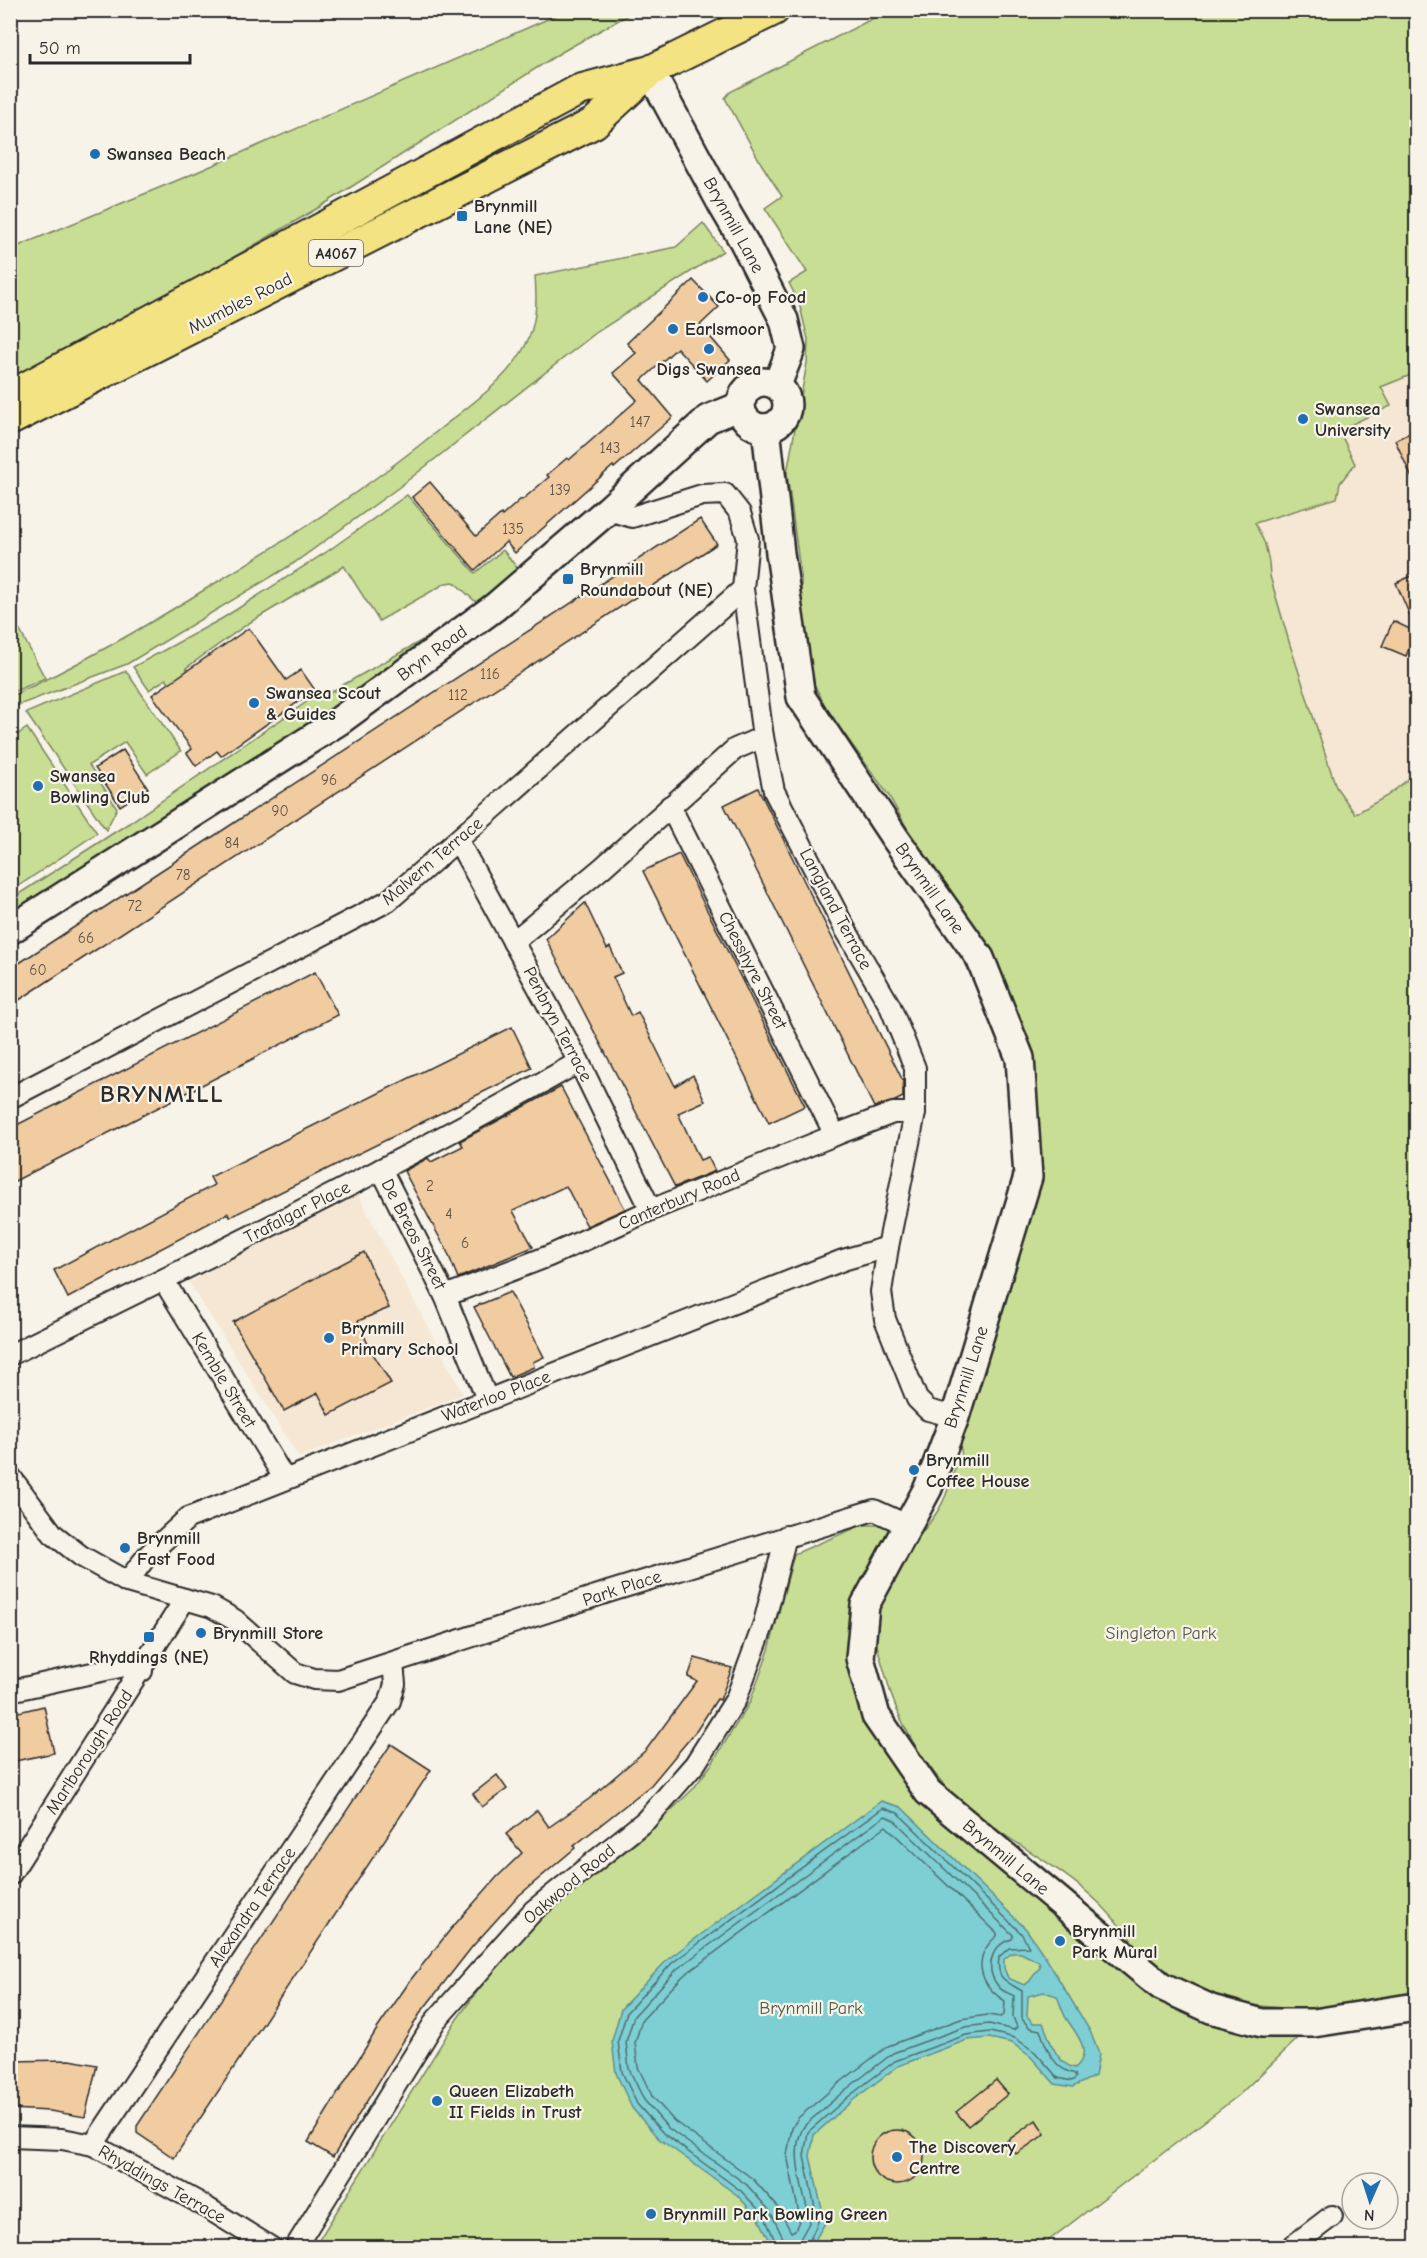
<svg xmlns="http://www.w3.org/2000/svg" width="1427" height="2258" viewBox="0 0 1427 2258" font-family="'Comic Neue',sans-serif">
<rect width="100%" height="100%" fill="#f7f3e8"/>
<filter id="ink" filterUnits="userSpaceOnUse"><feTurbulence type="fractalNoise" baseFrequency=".0167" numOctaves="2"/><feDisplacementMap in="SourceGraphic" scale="12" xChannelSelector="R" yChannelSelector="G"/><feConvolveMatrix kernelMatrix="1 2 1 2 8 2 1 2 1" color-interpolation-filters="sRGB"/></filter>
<g filter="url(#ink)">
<g fill="#f5e7d3">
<polygon points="1416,11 1416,773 1387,796 1355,814 1336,787 1290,645 1270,576 1269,562 1256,525 1237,499"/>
<polygon points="356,1191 463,1394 299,1457 189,1282"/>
</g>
<g fill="#c8de94" stroke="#7a8460" stroke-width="1.5">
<polygon points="566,11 635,11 560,53 323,205 136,314 11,378 11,249 195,173"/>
<path d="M 887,11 L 1416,11 L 1416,373 L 1381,387 L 1391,406 L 1339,430 L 1355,464 L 1340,483 L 1337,498 L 1255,523 L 1265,544 L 1269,562 L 1270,576 L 1290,645 L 1336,787 L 1355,814 L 1387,796 L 1416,773 L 1416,1997 C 1362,2004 1308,2013 1253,2005 C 1241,2003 1229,1999 1217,1996 C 1207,1994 1196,1992 1187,1988 C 1150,1974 1127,1929 1099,1903 C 1065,1870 1022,1848 984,1821 C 938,1788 901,1734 887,1680 C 882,1662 874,1642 875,1622 C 876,1582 918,1542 939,1509 C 947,1496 951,1481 956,1466 C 963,1461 963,1452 959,1444 L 980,1345 L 1004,1298 L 1024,1238 L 1036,1173 L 1038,1116 L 1034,1079 L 921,853 L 889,796 L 827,710 L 808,672 L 802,643 L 801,578 L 787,473 L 807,363 L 808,339 L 799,303 L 789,283 L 807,272 L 765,208 L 782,196 L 762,165 L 725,98 L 730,92 Z"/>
<path d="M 703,223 L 723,251 L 597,332 L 398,488 L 294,563 L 127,664 L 11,708 L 11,696 C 82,664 150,624 217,582 C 296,534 369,487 441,428 C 469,406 508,379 525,346 C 537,324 537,301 535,276 L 676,247 Z"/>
<polygon points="407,495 475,573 503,550 518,569 478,604 454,582 446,583 379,621 344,566 249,623 186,668 219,716 202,727 166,679 149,690 133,667 223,618 325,553"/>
<polygon points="10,612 45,678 11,693 10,693"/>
<polygon points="451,624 337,713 11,920 11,899 129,823 317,695 320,698"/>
<polygon points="126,671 181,751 147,774 125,742 89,765 117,808 106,830 26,713"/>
<polygon points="27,728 97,833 11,891 11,739"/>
<polygon points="862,1525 907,1525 860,1658 928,1792 1161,1986 1314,2023 1239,2095 1040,2247 318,2248 320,2238 457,2019 496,1966 543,1917 646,1835 693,1789 711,1765 750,1702 769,1650 794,1554"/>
</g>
<path fill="#7ecfd4" stroke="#5d8d90" stroke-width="1.5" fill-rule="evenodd" d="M 881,1801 L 901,1807 L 1026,1929 L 1046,1958 L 1090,2031 L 1099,2054 L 1095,2076 L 1073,2087 L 1055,2084 L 1031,2057 L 1012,2043 L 989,2038 L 967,2040 L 898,2066 L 852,2101 L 814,2135 L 810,2156 L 825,2223 L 811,2247 L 773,2247 L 759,2219 L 737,2195 L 658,2138 L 632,2108 L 616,2073 L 612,2041 L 621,2009 L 668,1959 ZM 1012,1953 L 1021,1953 L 1039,1962 L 1040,1967 L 1029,1982 L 1024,1985 L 1008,1978 L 1004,1968 L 1004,1959 ZM 1044,1992 L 1057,1996 C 1060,2003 1062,2011 1066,2018 C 1076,2034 1094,2051 1075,2068 C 1056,2064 1050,2040 1043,2023 L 1033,2023 L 1027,2016 L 1028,1996 Z"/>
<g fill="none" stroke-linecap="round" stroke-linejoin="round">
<g stroke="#4c6d6f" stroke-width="1.5">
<path d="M 886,1826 L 997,1933 L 997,1936 C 971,1957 979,1985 1005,2001 L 1004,2015 L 1001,2017 L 987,2015 L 961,2019 L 888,2046 L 838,2084 L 798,2118 L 792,2128 L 787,2155 L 800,2219 L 795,2230 L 791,2232 L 777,2206 L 753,2179 L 674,2121 L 652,2096 L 638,2067 L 635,2043 L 642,2020 L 683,1976 Z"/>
<path d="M 778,2248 L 764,2215 L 741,2191 L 663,2133 L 637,2104 L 622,2072 L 618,2041 L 627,2012 L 672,1963 L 883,1808 L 898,1813 L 1021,1933 L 1029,1947 L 1009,1948 L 999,1957 C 996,1980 1006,1981 1022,1991 L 1022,2019 L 1030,2028 L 1040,2030 C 1047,2049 1053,2069 1075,2074 L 1076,2078 L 1072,2081 L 1058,2078 L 1035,2052 L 1015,2038 L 990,2032 L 966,2035 L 895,2061 L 848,2097 L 808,2132 L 804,2156 L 818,2222 L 806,2248"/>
<path d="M 786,2248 L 784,2240 L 770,2211 L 747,2185 L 668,2128 L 644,2100 L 629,2069 L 626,2042 L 634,2016 L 677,1969 L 885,1816 L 894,1820 L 1013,1935 L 1012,1939 C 991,1945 984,1968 998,1986 C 1001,1991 1009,1993 1014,1996 L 1013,2017 L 1017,2027 L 1014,2030 L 989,2024 L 965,2027 L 893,2053 L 844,2091 L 805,2125 C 787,2149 805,2194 810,2221 L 799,2241 L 798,2248"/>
</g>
</g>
<g fill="#f1cca1" stroke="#2b2b2b" stroke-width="1.5">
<polygon points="693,280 719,307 700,325 730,360 707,381 677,348 642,380 673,417 614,468 613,466 515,553 506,542 475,570 412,497 430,482 476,536 501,514 502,516 521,499 522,500 549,477 547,475 567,458 569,460 637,400 613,373 636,353 627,343"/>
<polygon points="1416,430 1416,487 1395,440"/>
<polygon points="700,519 717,544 10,1006 10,969"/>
<polygon points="1416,574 1416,630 1396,583"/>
<polygon points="1393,621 1416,632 1406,656 1382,646"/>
<polygon points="249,628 286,680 301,670 315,690 221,756 217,751 196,766 187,753 192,749 152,695"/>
<polygon points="123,750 148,788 120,806 95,768"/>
<polygon points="758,788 903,1081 903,1097 895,1101 874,1107 724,805"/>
<polygon points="679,854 805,1106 769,1123 643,871"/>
<polygon points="585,903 607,949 610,947 622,973 613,977 631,1016 638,1012 675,1086 693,1075 705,1101 678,1113 700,1160 708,1157 715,1171 675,1187 546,939"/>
<polygon points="315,972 338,1015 11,1183 11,1128"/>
<polygon points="512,1027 532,1068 230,1217 228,1213 68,1298 54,1270 214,1185 210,1177"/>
<polygon points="561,1087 625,1209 587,1226 566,1186 513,1211 533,1247 458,1278 444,1244 443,1244 404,1171 428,1158 431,1162 463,1146 460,1141"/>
<polygon points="364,1252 389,1308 358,1321 370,1349 391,1383 329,1415 318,1393 284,1411 233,1322"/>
<polygon points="510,1292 544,1357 533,1362 534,1367 510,1377 474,1307"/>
<polygon points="695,1658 732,1668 720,1700 717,1699 697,1730 651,1785 574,1846 575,1848 516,1898 472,1947 421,2012 333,2157 308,2142 377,2029 412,1978 450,1930 497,1877 522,1853 506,1834 537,1810 549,1827 589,1799 646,1750 697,1681 688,1677"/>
<polygon points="44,1706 54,1753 10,1762 10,1714"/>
<polygon points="391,1744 431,1770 174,2158 137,2133 137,2126"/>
<polygon points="497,1775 507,1789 482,1807 473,1794"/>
<polygon points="70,2060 97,2065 85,2117 50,2111 10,2109 10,2061"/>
<polygon points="996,2080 1008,2094 968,2126 956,2112"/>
<polygon points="1036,2120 1045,2134 1016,2154 1007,2141"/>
<circle cx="897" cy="2157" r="27"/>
</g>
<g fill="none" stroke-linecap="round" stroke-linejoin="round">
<g stroke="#2b2b2b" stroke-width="24">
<g id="street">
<polyline points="608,510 632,517 702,495 725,494 740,513 748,539 743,589 763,737 774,791 844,927 890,1006 915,1068 915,1113 888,1247 881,1292 885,1319 917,1399 928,1410 955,1417"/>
<polyline points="670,806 835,1135"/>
<polyline points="458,841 579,1062 651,1210"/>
<polyline points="513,942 602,868 735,749 763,737"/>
<polyline points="10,1098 388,901 743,589"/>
<polyline points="381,1169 445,1296 487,1399"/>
<polyline points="164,1281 284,1478"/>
<polyline points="445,1296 549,1256 651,1210 835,1135 893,1113 915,1113"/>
<path d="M 10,1355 C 202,1261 393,1167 579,1062"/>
<polyline points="10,1476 53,1534 81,1556 127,1582 212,1607 235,1620 295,1673 314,1679 338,1680 608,1592 874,1510 907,1525"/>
<polyline points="127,1582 147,1556 188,1518 843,1260 888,1247"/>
<polyline points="10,1691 124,1666 142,1671"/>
<polyline points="10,1875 185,1599"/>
<polyline points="10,2137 62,2139 93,2145 196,2201 272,2248"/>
<polyline points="93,2145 390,1701 395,1684 393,1663"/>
<polyline points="295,2248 436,2020 534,1910 646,1820 695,1764 736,1699 764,1623 786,1536"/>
<polyline points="1290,2248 1332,2216"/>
</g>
</g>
<g stroke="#2b2b2b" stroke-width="32">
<g id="secondary">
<polyline points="650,71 724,208 744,242 784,320 791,349 777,385"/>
<circle cx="764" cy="405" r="23"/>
<polyline points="766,428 780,553 801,697 895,838 980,958 1020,1058 1028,1177 955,1417 928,1488 865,1605 860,1658 876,1716 928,1792 1161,1986 1211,2009 1262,2023 1314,2023 1416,2007"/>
<polyline points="10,930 339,721 495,607 608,510 708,419 740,406"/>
</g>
</g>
<g stroke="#2b2b2b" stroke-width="34">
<g id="primary">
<polyline points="10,396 579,90 650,71 774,10"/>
<polyline points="10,420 594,123 646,75"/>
</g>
</g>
<use href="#street" stroke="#f7f3e8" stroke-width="20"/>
<use href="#secondary" stroke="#f7f3e8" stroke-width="27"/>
<use href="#primary" stroke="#f4e382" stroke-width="30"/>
</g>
</g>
<g fill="#1f6fb2" stroke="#f7f3e8" stroke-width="2">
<circle cx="95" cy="154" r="6"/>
<rect x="456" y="210" width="12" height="12" rx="3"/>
<circle cx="703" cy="297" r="6"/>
<circle cx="673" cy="329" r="6"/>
<circle cx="709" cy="349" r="6"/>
<circle cx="1303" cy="419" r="6"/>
<rect x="562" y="573" width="12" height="12" rx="3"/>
<circle cx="254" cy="703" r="6"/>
<circle cx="38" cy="786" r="6"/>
<circle cx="329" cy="1338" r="6"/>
<circle cx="914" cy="1470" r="6"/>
<circle cx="125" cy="1548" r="6"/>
<circle cx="201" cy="1633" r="6"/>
<rect x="143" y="1631" width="12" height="12" rx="3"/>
<circle cx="1060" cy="1941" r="6"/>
<circle cx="437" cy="2101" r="6"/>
<circle cx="897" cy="2157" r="6"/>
<circle cx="651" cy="2214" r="6"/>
</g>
<g text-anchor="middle" stroke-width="4.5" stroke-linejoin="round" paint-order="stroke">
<g font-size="15" fill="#5c5348">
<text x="640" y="427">147</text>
<text x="610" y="453">143</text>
<text x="560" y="495">139</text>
<text x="513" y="534">135</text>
<text x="490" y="679">116</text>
<text x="458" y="700">112</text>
<text x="329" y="785">96</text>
<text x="280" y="816">90</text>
<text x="232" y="848">84</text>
<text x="183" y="880">78</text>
<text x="135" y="911">72</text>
<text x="86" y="943">66</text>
<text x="38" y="975">60</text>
<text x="430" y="1191">2</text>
<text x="449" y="1219">4</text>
<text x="465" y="1248">6</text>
</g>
<rect fill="#f7f3e8" stroke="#686764" stroke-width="1.5" x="309" y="240" width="54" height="26" rx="4.5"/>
<g font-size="16" font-weight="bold" fill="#2b2b2b">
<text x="336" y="259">A4067</text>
</g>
<g font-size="18" font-weight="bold" fill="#2b2b2b" stroke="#f7f3e8" text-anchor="start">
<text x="107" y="160">Swansea Beach</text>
<text x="474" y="212">Brynmill<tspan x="474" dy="21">Lane (NE)</tspan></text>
<text x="715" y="303">Co-op Food</text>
<text x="685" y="335">Earlsmoor</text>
<text x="709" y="375" text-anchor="middle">Digs Swansea</text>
<text x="1315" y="415">Swansea<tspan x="1315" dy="21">University</tspan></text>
<text x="580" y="575">Brynmill<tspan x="580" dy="21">Roundabout (NE)</tspan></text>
<text x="266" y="699">Swansea Scout<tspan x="266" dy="21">&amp; Guides</tspan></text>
<text x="50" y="782">Swansea<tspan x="50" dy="21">Bowling Club</tspan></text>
<text x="341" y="1334">Brynmill<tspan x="341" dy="21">Primary School</tspan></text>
<text x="926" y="1466">Brynmill<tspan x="926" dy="21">Coffee House</tspan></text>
<text x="137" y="1544">Brynmill<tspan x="137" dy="21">Fast Food</tspan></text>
<text x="213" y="1639">Brynmill Store</text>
<text x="149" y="1663" text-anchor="middle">Rhyddings (NE)</text>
<text x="1072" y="1937">Brynmill<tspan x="1072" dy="21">Park Mural</tspan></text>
<text x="449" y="2097">Queen Elizabeth<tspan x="449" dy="21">II Fields in Trust</tspan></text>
<text x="909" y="2153">The Discovery<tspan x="909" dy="21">Centre</tspan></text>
<text x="663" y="2220">Brynmill Park Bowling Green</text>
</g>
<g font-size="18" fill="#2b2b2b" stroke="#f7f3e8">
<text transform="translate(734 225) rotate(61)" y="6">Brynmill Lane</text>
<text transform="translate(240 303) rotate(-27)" y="6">Mumbles Road</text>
<text transform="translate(432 653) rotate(-36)" y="6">Bryn Road</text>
<text transform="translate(432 861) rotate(-40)" y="6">Malvern Terrace</text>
<text transform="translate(930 888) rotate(55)" y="6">Brynmill Lane</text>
<text transform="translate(836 909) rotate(62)" y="6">Langland Terrace</text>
<text transform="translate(753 970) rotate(63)" y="6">Chesshyre Street</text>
<text transform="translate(558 1024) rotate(62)" y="6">Penbryn Terrace</text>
<text transform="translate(679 1199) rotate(-23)" y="6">Canterbury Road</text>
<text transform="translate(297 1212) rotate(-27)" y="6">Trafalgar Place</text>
<text transform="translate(414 1234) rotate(63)" y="6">De Breos Street</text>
<text transform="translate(966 1377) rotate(-72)" y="6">Brynmill Lane</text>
<text transform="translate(224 1380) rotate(59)" y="6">Kemble Street</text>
<text transform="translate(496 1396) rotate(-21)" y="6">Waterloo Place</text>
<text transform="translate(622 1588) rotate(-18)" y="6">Park Place</text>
<text transform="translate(89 1752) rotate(-57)" y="6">Marlborough Road</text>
<text transform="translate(1006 1857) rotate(40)" y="6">Brynmill Lane</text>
<text transform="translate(569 1884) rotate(-40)" y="6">Oakwood Road</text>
<text transform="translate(252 1907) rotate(-56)" y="6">Alexandra Terrace</text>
<text transform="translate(162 2184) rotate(29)" y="6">Rhyddings Terrace</text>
</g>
<g font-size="18" fill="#525845" stroke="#f7f3e8">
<text x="1161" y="1639">Singleton Park</text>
<text x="811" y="2014">Brynmill Park</text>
</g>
<g font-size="24" font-weight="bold" letter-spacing="1.5" fill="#2b2b2b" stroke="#f7f3e8">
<text x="162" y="1102">BRYNMILL</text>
</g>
</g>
<rect width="1427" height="2258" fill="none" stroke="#f7f3e8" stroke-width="36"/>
<rect x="18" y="18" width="1391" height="2222" fill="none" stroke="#2b2b2b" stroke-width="2" filter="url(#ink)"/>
<g transform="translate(1370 2201) rotate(183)"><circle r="28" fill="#f7f3e8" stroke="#a5a39c" stroke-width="1.5"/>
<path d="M0-4.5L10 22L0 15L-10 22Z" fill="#1f6fb2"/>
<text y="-9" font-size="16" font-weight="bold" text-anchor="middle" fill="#2b2b2b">N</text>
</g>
<path d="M30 54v9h160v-9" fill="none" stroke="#2b2b2b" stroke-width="3"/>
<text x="39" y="54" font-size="18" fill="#2b2b2b" stroke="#f7f3e8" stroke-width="4.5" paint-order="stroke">50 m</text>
</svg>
